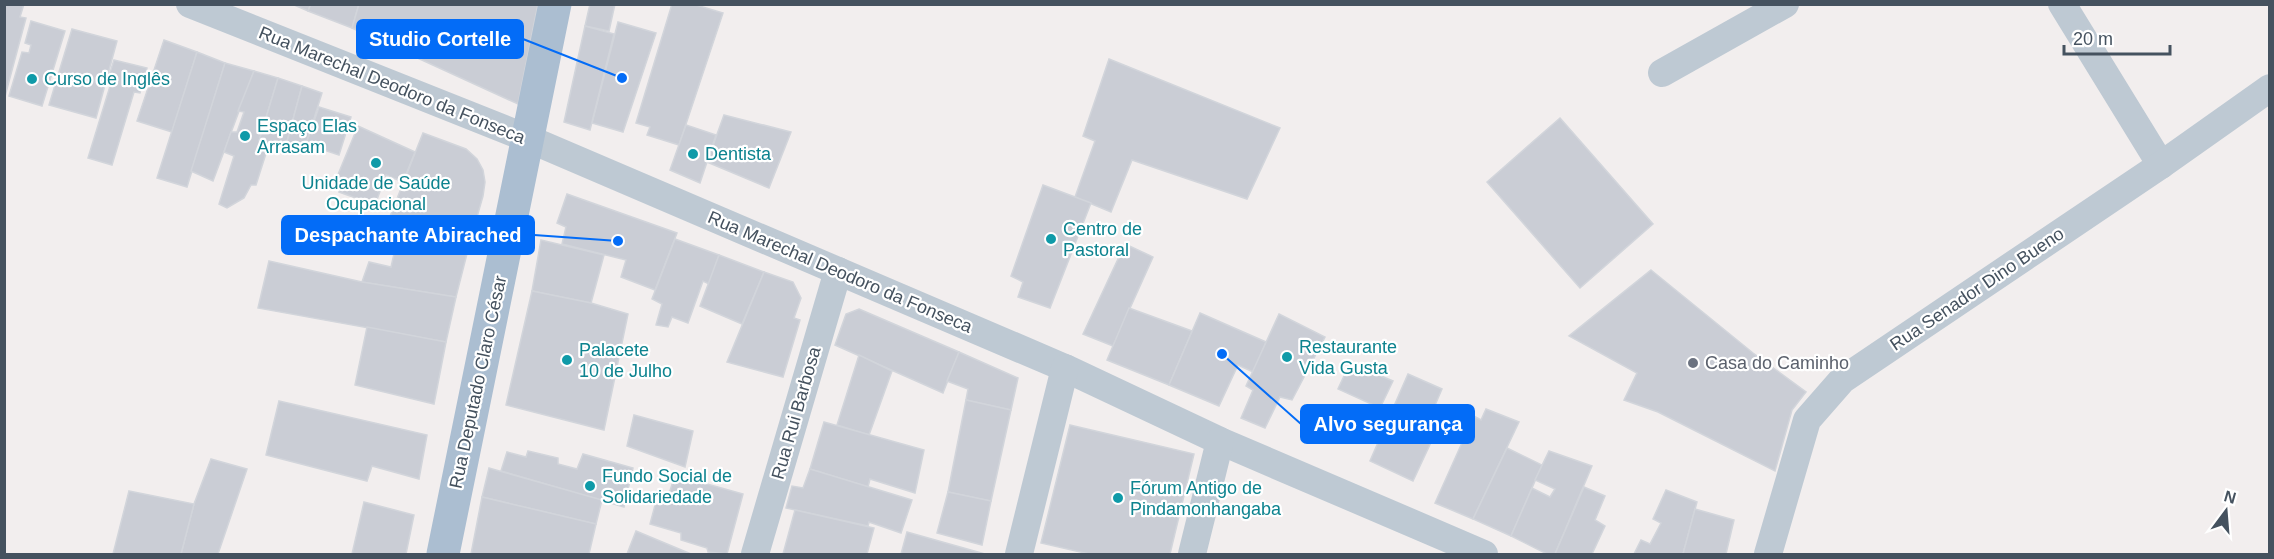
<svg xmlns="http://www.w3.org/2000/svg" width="2274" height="559" viewBox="0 0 2274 559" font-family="Helvetica,sans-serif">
<rect width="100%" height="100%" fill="#f2eeee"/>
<g fill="#cacdd5" stroke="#d2d5db" stroke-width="1.5">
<polygon points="4,4 24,4 20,17 26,18 4,100"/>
<polygon points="292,4 311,4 308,11"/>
<polygon points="311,4 359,4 352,28 308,11"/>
<polygon points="359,4 538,4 518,104 352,28"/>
<polygon points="590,4 615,4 609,31 585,26"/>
<polygon points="672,4 693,4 723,13 679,145 647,135 650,127 636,123"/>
<polygon points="31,21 65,31 42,106 9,96 22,52 29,53 31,45 25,43"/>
<polygon points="618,22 656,33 623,132 592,123"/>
<polygon points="585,26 614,34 590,130 564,122"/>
<polygon points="72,29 117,41 96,118 49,105"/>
<polygon points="164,40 197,52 172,132 137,121"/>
<polygon points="197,52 225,63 187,187 157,178"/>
<polygon points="1109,59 1280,128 1247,199 1132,160 1111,212 1075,197 1095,141 1083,136"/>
<polygon points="114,60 147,68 140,93 134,92 112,165 88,158 111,83 107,82"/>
<polygon points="225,63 254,71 213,181 191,171"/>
<polygon points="254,71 278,78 259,141 269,144 256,185 251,185 244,198 227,208 219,204 234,156 224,152 231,132 237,132 244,112 238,111"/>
<polygon points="278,78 302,86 285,149 259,141"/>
<polygon points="302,86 322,93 303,154 285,149"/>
<polygon points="319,107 351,117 339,155 306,144"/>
<polygon points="724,115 791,132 769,188 707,162"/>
<polygon points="1560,118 1653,224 1580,288 1487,182"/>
<polygon points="686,125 716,135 700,183 670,170"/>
<polygon points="358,126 415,152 403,182 386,175 375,205 339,192 344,181 337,177"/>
<polygon points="423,133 466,149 477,159 483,170 485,182 483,196 471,238 387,224"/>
<polygon points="1043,185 1091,203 1050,308 1018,297 1023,282 1011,276"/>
<polygon points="567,194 677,233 655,290 621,277 626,260 562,244 566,227 557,223"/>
<polygon points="387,224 471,238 456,297 362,282 369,262 391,267 396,245 379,240"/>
<polygon points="675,239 719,255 709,284 703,281 688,323 672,317 668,327 656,325 662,304 652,299"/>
<polygon points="541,240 604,255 591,303 532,291"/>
<polygon points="1125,244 1153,257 1113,346 1083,334"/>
<polygon points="719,255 764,272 742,324 700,306"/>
<polygon points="269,261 362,282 456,297 446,342 258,308"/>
<polygon points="1651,270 1753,353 1806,392 1792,410 1775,471 1658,412 1624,400 1637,373 1569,336"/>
<polygon points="764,272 793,282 801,298 794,318 800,320 783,377 727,362"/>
<polygon points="532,291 591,303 628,314 604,430 506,405"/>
<polygon points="1129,308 1192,331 1169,385 1107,360"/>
<polygon points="859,309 959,352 943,393 835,345 846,314"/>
<polygon points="1200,313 1266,342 1253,372 1238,365 1219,406 1169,385"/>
<polygon points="1279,314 1325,337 1292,400 1280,397 1265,428 1241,418 1253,390 1246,386"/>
<polygon points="367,327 446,342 434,404 355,385"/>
<polygon points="959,352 1018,378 1011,410 966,400 968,389 947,381"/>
<polygon points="859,355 892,371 869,435 837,425"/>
<polygon points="1350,363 1393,381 1380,408 1338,389"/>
<polygon points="1408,374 1442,389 1430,417 1434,436 1413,481 1370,461"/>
<polygon points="966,400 1011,410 991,501 948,492"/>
<polygon points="279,401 427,435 419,479 372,466 367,481 266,455"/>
<polygon points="1486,409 1519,422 1473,519 1435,503 1474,416 1481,420"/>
<polygon points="634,415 693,431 685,467 627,446"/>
<polygon points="824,422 924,450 915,493 870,479 868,487 810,469"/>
<polygon points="1070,425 1194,454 1170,554 1089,554 1041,543"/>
<polygon points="1507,448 1542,465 1511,536 1473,519"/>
<polygon points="528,451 558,458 558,464 577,469 583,454 633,468 624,507 501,471 507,452 526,457"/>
<polygon points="1549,451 1592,466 1555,554 1547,554 1511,536 1532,488 1550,497 1555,489 1535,480"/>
<polygon points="211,459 247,469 218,554 181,554 194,504"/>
<polygon points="489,468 602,500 596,524 482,497"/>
<polygon points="810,469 912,500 901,533 869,522 868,526 786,508 792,486 803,488"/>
<polygon points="675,475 743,494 727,554 708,552 707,548 681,540 681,533 650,524 658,494 668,497"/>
<polygon points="1584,487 1605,496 1595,520 1605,526 1592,554 1555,554"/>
<polygon points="1666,490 1697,502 1683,554 1634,554 1641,540 1650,544 1661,523 1653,519"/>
<polygon points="129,491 194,504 181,554 113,554"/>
<polygon points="948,492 991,501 982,545 937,533"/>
<polygon points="482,497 596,524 589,554 471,554"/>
<polygon points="364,502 414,515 406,554 352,554"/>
<polygon points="1695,509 1734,520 1726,554 1683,554"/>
<polygon points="795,510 874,528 867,554 783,554"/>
<polygon points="636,531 691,554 627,554"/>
<polygon points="907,532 985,554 901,554"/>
</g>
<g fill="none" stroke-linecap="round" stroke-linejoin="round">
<g stroke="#bec9d3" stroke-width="28">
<polyline points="190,4 529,139 1065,368 1220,441 1484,554"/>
<polyline points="2062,4 2161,165"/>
<polyline points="1662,73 1785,4"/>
<polyline points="755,554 838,271"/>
<polyline points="1019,554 1065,368"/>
<polyline points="1192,554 1220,441"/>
<polyline points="1768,554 1807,420 1842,380 2161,165 2270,88"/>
</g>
<polyline stroke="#abbed1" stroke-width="33" points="443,554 555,4"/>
</g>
<g fill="#0f9aa8" stroke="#fff" stroke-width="2">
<circle cx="32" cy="79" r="6"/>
<circle cx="245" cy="136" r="6"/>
<circle cx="693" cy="154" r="6"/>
<circle cx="376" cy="163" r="6"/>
<circle cx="1051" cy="239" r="6"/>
<circle cx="1287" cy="357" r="6"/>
<circle cx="567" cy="360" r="6"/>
<circle cx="590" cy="486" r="6"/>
<circle cx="1118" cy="498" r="6"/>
</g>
<circle fill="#6b7280" stroke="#fff" stroke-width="2" cx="1693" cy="363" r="6"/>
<g text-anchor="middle" stroke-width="4.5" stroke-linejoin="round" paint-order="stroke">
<g font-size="18" fill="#0d838f" stroke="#fff" text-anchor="start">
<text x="44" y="85">Curso de Inglês</text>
<text x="257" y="132">Espaço Elas<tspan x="257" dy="21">Arrasam</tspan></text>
<text x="705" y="160">Dentista</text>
<text x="376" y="189" text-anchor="middle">Unidade de Saúde<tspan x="376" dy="21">Ocupacional</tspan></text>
<text x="1063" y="235">Centro de<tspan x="1063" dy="21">Pastoral</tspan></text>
<text x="1299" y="353">Restaurante<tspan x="1299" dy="21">Vida Gusta</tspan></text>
<text x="579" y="356">Palacete<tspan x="579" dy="21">10 de Julho</tspan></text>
<text x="602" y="482">Fundo Social de<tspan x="602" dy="21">Solidariedade</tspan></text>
<text x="1130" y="494">Fórum Antigo de<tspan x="1130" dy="21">Pindamonhangaba</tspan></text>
</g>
<g font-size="18" fill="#45525f" stroke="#fff">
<text transform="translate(392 85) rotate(22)" y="6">Rua Marechal Deodoro da Fonseca</text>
<text transform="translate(840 272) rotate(23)" y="6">Rua Marechal Deodoro da Fonseca</text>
<text transform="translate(1977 289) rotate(-34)" y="6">Rua Senador Dino Bueno</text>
<text transform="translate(478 382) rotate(-78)" y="6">Rua Deputado Claro César</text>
<text transform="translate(796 413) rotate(-74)" y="6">Rua Rui Barbosa</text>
</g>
<g font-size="18" fill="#5b616d" stroke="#fff" text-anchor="start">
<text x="1705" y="369">Casa do Caminho</text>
</g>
</g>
<path fill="none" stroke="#036cf7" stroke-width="2" d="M622 78L523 39M618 241L534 235M1222 354L1301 424"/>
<g fill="#036cf7" stroke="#fff" stroke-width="2">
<circle cx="622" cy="78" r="6"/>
<circle cx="618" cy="241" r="6"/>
<circle cx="1222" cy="354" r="6"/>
</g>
<g fill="#036cf7" stroke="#036cf7" stroke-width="2">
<rect x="357" y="20" width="166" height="38" rx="6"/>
<rect x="282" y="216" width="252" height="38" rx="6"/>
<rect x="1301" y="405" width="173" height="38" rx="6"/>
</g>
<g font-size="20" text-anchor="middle" font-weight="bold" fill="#fff">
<text x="440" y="46">Studio Cortelle</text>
<text x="408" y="242">Despachante Abirached</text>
<text x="1388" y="431">Alvo segurança</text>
</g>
<rect width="2274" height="559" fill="none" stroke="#45525f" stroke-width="12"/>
<g transform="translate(2226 511) rotate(16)" stroke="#ffffff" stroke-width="4.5" paint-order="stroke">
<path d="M0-4.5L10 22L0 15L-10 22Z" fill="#45525f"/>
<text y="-9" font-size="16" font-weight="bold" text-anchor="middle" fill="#45525f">N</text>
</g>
<path d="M2064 45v9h106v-9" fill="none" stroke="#45525f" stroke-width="3"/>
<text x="2073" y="45" font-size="18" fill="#45525f" stroke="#ffffff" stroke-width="4.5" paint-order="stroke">20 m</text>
</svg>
